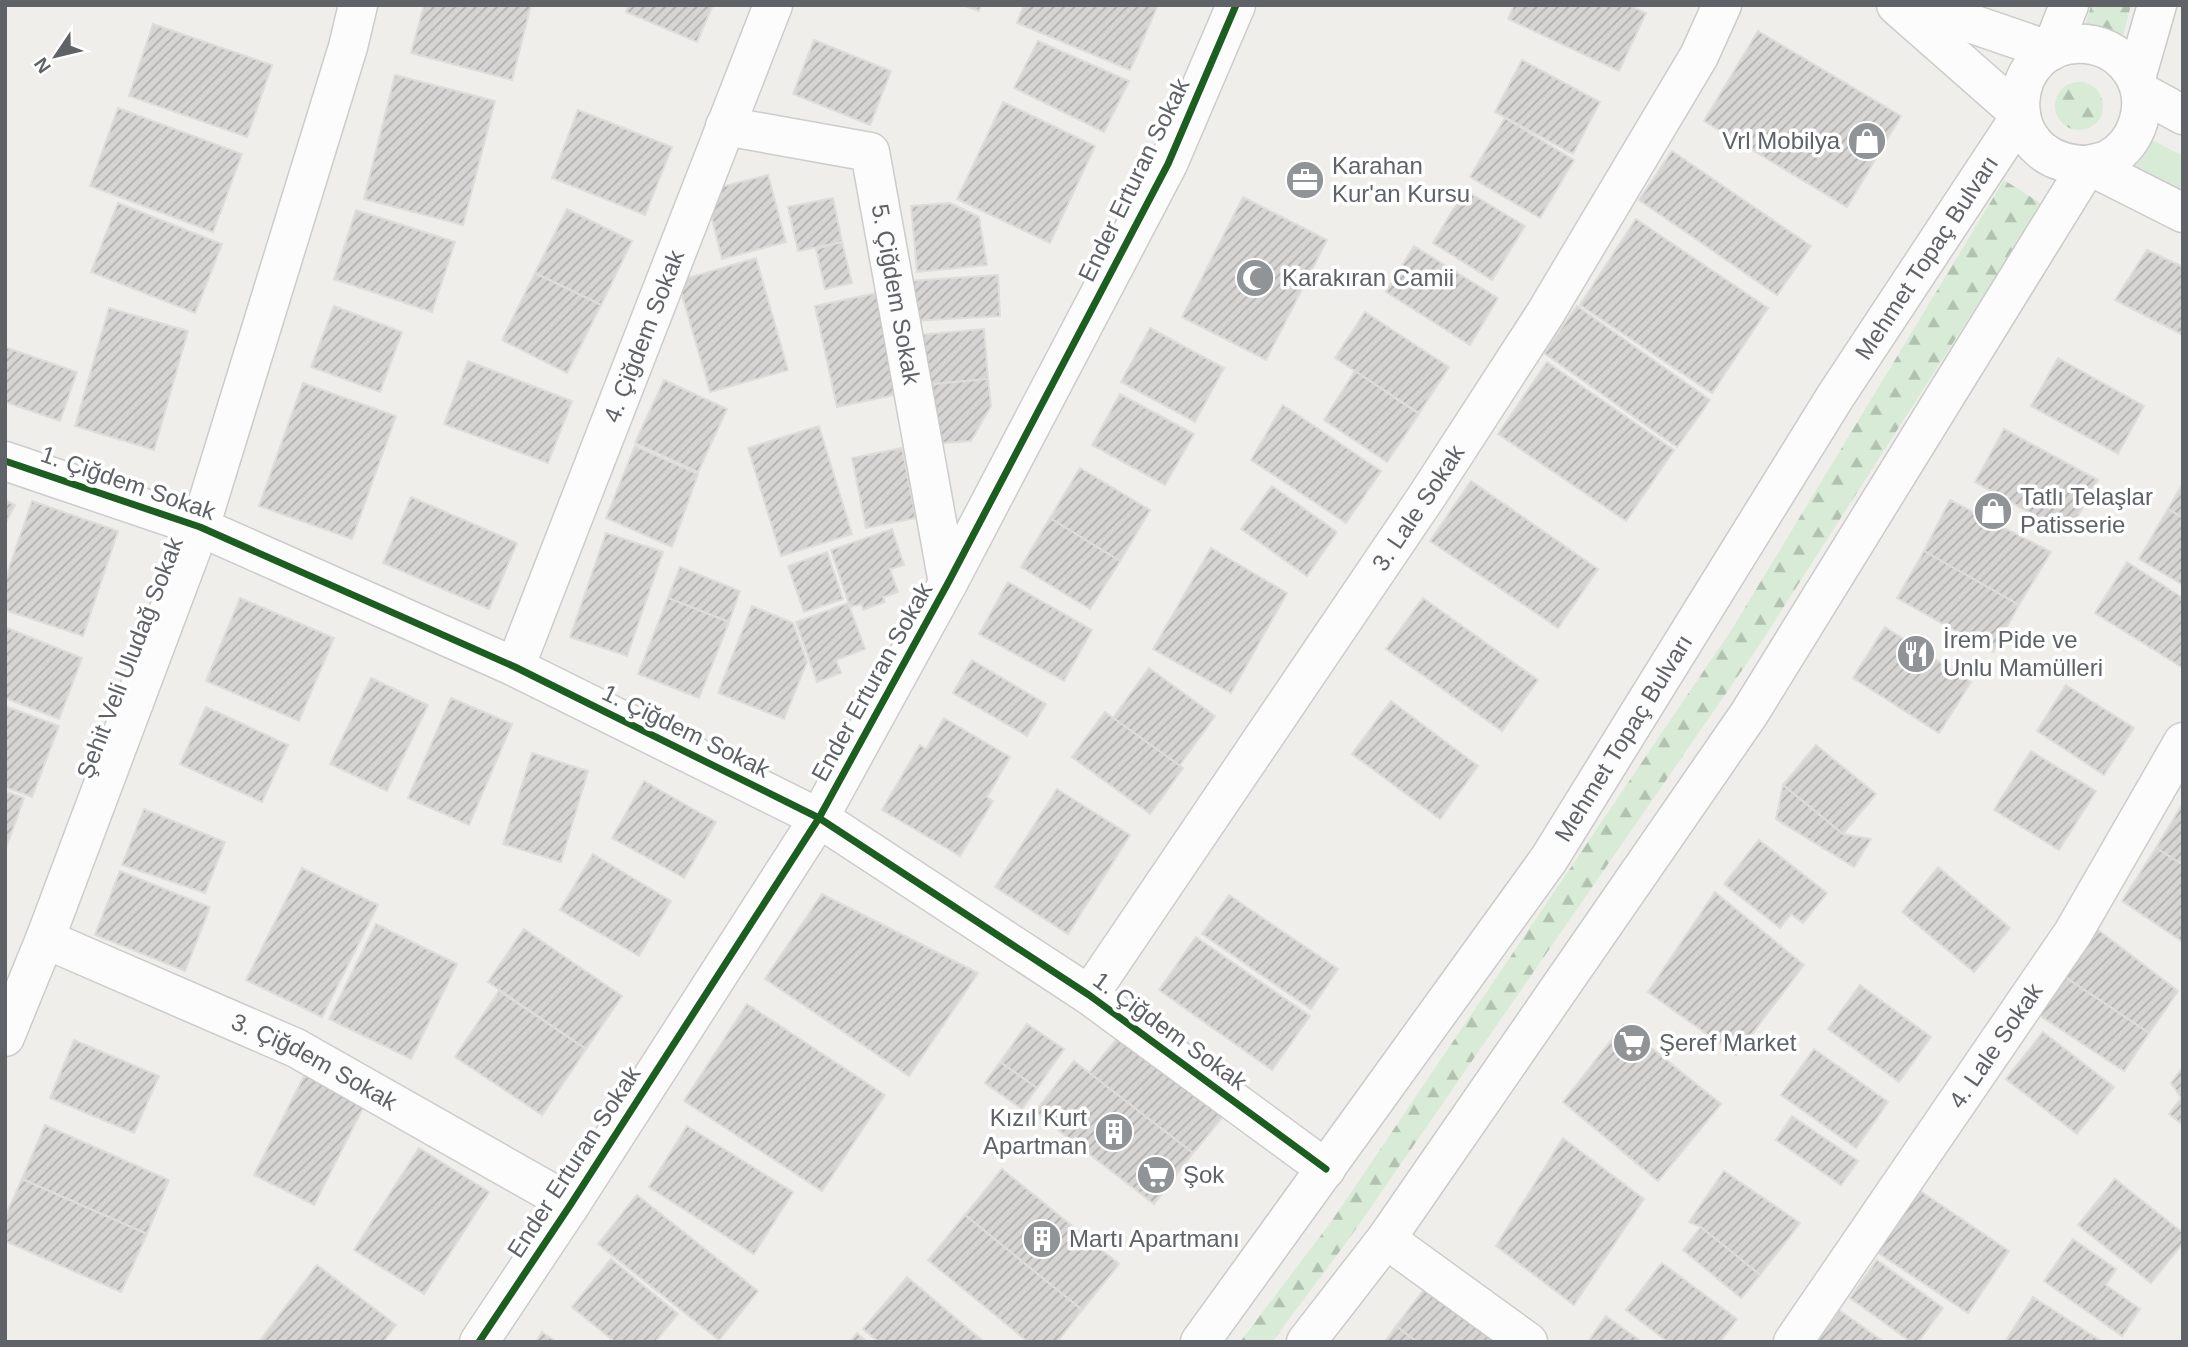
<svg xmlns="http://www.w3.org/2000/svg" width="2188" height="1347" viewBox="0 0 2188 1347" font-family="Helvetica,sans-serif">
<defs>
<pattern id="forest-firs" width="22" height="20" patternUnits="userSpaceOnUse" patternTransform="scale(1.75)"><rect width="22" height="20" fill="#d8ebd6"/><path d="M5 1l3.5 6h-7zM16 11l3.5 6h-7z" fill="#b2c2b1"/></pattern>
<pattern id="building-hatch" width="6" height="6" patternUnits="userSpaceOnUse" patternTransform="scale(1.75)"><rect width="6" height="6" fill="#d6d5d3"/><path d="M-1 1l2-2M0 6l6-6M5 7l2-2" fill="none" stroke="#b1b0af"/></pattern>
</defs>
<rect width="100%" height="100%" fill="#efeeea"/>
<polygon fill="#d8ebd6" points="2148,138 2183,156 2183,190 2133,166"/>
<g fill="url(#forest-firs)">
<polygon points="2091,5 2131,5 2122,40 2084,30"/>
<circle cx="2079" cy="106" r="24"/>
<polygon points="2004,180 2042,204 1758,647 1351,1236 1272,1342 1240,1342 1331,1222 1732,629"/>
</g>
<g fill="url(#building-hatch)" stroke="#deddd9" stroke-width="2">
<polygon points="424,5 531,5 512,80 411,53"/>
<polygon points="629,5 713,5 697,42 626,12"/>
<polygon points="962,5 981,5 979,11"/>
<polygon points="1024,5 1154,5 1157,7 1130,70 1017,23"/>
<polygon points="1514,5 1628,5 1646,13 1619,71 1508,19"/>
<polygon points="153,24 272,65 247,137 129,96"/>
<polygon points="1758,31 1901,116 1847,207 1704,121"/>
<polygon points="814,40 891,71 870,125 793,94"/>
<polygon points="1038,41 1129,81 1104,132 1014,88"/>
<polygon points="1522,60 1600,102 1573,154 1495,112"/>
<polygon points="395,75 495,101 463,225 364,199"/>
<polygon points="1003,102 1095,146 1050,243 957,199"/>
<polygon points="118,108 242,154 213,232 90,186"/>
<polygon points="578,110 672,147 645,215 552,178"/>
<polygon points="1505,118 1574,160 1540,218 1470,177"/>
<polygon points="1672,151 1811,246 1777,295 1639,200"/>
<polygon points="768,175 786,242 722,259 705,191"/>
<polygon points="1465,190 1525,226 1492,280 1433,243"/>
<polygon points="1243,197 1327,240 1266,360 1182,317"/>
<polygon points="833,198 842,242 798,251 788,207"/>
<polygon points="118,203 222,244 195,313 91,272"/>
<polygon points="950,203 979,217 987,265 917,272 911,206"/>
<polygon points="567,209 632,241 601,305 535,273"/>
<polygon points="356,210 455,242 432,312 334,279"/>
<polygon points="1636,219 1768,308 1712,393 1580,305"/>
<polygon points="842,242 852,283 825,289 816,249"/>
<polygon points="1414,246 1498,298 1470,345 1386,292"/>
<polygon points="2147,250 2183,267 2183,335 2115,300"/>
<polygon points="756,258 788,370 710,392 678,281"/>
<polygon points="535,273 601,305 567,373 502,340"/>
<polygon points="998,275 1000,316 912,321 909,281"/>
<polygon points="877,293 899,394 837,407 815,306"/>
<polygon points="334,306 402,332 380,392 311,367"/>
<polygon points="1577,306 1710,400 1677,447 1544,353"/>
<polygon points="109,308 188,331 154,450 75,426"/>
<polygon points="1365,312 1449,367 1419,413 1335,358"/>
<polygon points="1150,328 1224,368 1195,422 1121,382"/>
<polygon points="984,329 988,379 924,385 919,335"/>
<polygon points="5,347 77,372 60,421 5,402"/>
<polygon points="2058,358 2144,406 2118,454 2031,406"/>
<polygon points="468,361 572,401 548,463 444,424"/>
<polygon points="1547,362 1674,450 1626,521 1498,434"/>
<polygon points="1355,371 1419,414 1387,462 1324,420"/>
<polygon points="988,379 991,406 971,441 929,444 924,385"/>
<polygon points="664,380 727,409 698,472 635,443"/>
<polygon points="303,383 396,416 352,539 259,506"/>
<polygon points="1120,394 1194,434 1165,485 1092,445"/>
<polygon points="1283,405 1381,471 1346,523 1251,460"/>
<polygon points="819,426 852,534 781,556 748,448"/>
<polygon points="2004,429 2098,480 2068,534 1975,482"/>
<polygon points="635,446 698,474 672,547 606,518"/>
<polygon points="902,448 916,518 866,528 852,458"/>
<polygon points="1080,468 1150,510 1120,561 1050,518"/>
<polygon points="1471,481 1598,569 1558,628 1430,541"/>
<polygon points="2183,483 2183,518 2168,509"/>
<polygon points="1272,486 1337,532 1307,576 1241,529"/>
<polygon points="411,497 517,543 489,609 383,563"/>
<polygon points="5,500 15,505 5,524"/>
<polygon points="1950,500 2051,552 2019,605 1924,551"/>
<polygon points="32,501 118,531 83,636 5,610 5,580"/>
<polygon points="2168,509 2183,518 2183,585 2139,559"/>
<polygon points="1050,518 1120,561 1090,609 1021,567"/>
<polygon points="892,529 904,565 890,569 898,592 883,597 885,602 863,610 862,604 850,607 831,550"/>
<polygon points="606,533 663,552 627,656 570,637"/>
<polygon points="1211,548 1287,593 1231,693 1153,649"/>
<polygon points="1924,551 2019,605 1993,652 1897,598"/>
<polygon points="827,552 843,599 804,612 788,566"/>
<polygon points="2127,562 2183,598 2183,668 2095,613"/>
<polygon points="680,567 740,591 729,622 668,598"/>
<polygon points="1008,582 1092,630 1064,681 979,634"/>
<polygon points="240,598 334,638 299,721 206,681"/>
<polygon points="668,598 729,622 699,698 638,674"/>
<polygon points="1423,598 1538,680 1502,731 1386,649"/>
<polygon points="848,603 865,649 836,660 841,673 817,682 796,622"/>
<polygon points="752,606 793,623 807,662 784,719 718,693"/>
<polygon points="5,627 82,658 59,719 5,698"/>
<polygon points="1885,627 1971,682 1939,733 1853,678"/>
<polygon points="972,660 1046,704 1027,736 953,693"/>
<polygon points="1149,668 1215,716 1179,766 1113,718"/>
<polygon points="371,678 428,705 387,791 330,764"/>
<polygon points="2066,685 2134,728 2104,775 2037,731"/>
<polygon points="451,698 512,724 469,825 408,798"/>
<polygon points="1391,701 1478,766 1440,819 1352,754"/>
<polygon points="5,706 59,726 32,797 5,787"/>
<polygon points="206,707 288,745 262,802 180,764"/>
<polygon points="1105,712 1183,768 1150,814 1072,757"/>
<polygon points="944,718 1010,757 987,797 993,801 960,856 882,810 920,745 926,749"/>
<polygon points="1816,745 1876,794 1843,834 1783,785"/>
<polygon points="2031,751 2096,791 2059,850 1994,810"/>
<polygon points="532,753 588,771 561,862 503,844"/>
<polygon points="644,781 716,822 684,878 612,838"/>
<polygon points="1783,785 1843,834 1871,839 1854,867 1776,819"/>
<polygon points="1057,789 1130,835 1068,934 995,887"/>
<polygon points="5,791 24,798 5,851"/>
<polygon points="2183,803 2183,865 2156,848"/>
<polygon points="144,809 225,842 205,893 122,865"/>
<polygon points="1759,840 1827,893 1803,923 1791,914 1780,928 1724,884"/>
<polygon points="2156,848 2183,865 2183,942 2122,901"/>
<polygon points="593,854 671,901 639,956 560,910"/>
<polygon points="1938,867 2010,928 1974,972 1902,912"/>
<polygon points="302,868 378,905 322,1017 246,980"/>
<polygon points="120,871 210,907 185,971 95,935"/>
<polygon points="1715,892 1804,965 1736,1055 1648,992"/>
<polygon points="822,894 978,973 909,1076 765,979"/>
<polygon points="1229,895 1338,969 1311,1009 1202,934"/>
<polygon points="376,924 457,964 411,1059 329,1019"/>
<polygon points="524,929 622,996 586,1049 488,982"/>
<polygon points="2097,929 2178,991 2149,1033 2065,977"/>
<polygon points="1196,937 1310,1016 1272,1070 1159,990"/>
<polygon points="2065,977 2149,1033 2124,1071 2039,1015"/>
<polygon points="1860,985 1931,1037 1899,1082 1828,1029"/>
<polygon points="499,991 586,1049 542,1115 455,1057"/>
<polygon points="747,1004 885,1095 822,1191 684,1101"/>
<polygon points="1027,1024 1064,1049 1037,1088 1000,1062"/>
<polygon points="1623,1025 1721,1104 1658,1181 1563,1102"/>
<polygon points="1124,1030 1226,1113 1193,1153 1089,1073"/>
<polygon points="2043,1032 2114,1087 2077,1134 2006,1079"/>
<polygon points="74,1040 159,1076 134,1133 50,1098"/>
<polygon points="1814,1049 1888,1102 1856,1148 1781,1095"/>
<polygon points="1074,1061 1193,1153 1154,1204 1035,1112"/>
<polygon points="1000,1062 1037,1088 1022,1109 985,1083"/>
<polygon points="2183,1067 2183,1125 2169,1114 2181,1098 2171,1083"/>
<polygon points="306,1072 366,1102 314,1205 254,1175"/>
<polygon points="1792,1116 1858,1161 1841,1185 1776,1140"/>
<polygon points="45,1125 169,1180 147,1234 22,1179"/>
<polygon points="687,1126 793,1192 754,1254 649,1187"/>
<polygon points="1563,1138 1644,1199 1574,1305 1496,1246"/>
<polygon points="419,1148 489,1192 424,1294 354,1250"/>
<polygon points="1002,1169 1119,1264 1082,1310 965,1215"/>
<polygon points="1724,1171 1800,1223 1760,1275 1701,1227 1689,1222"/>
<polygon points="22,1179 147,1234 121,1292 5,1241 5,1217"/>
<polygon points="2115,1179 2183,1233 2183,1243 2151,1283 2078,1225"/>
<polygon points="1910,1184 2009,1251 1968,1313 1868,1246"/>
<polygon points="637,1195 758,1291 719,1340 598,1244"/>
<polygon points="965,1215 1082,1310 1057,1342 1028,1342 928,1260"/>
<polygon points="1701,1227 1760,1275 1741,1298 1683,1250"/>
<polygon points="2073,1239 2116,1269 2106,1285 2140,1309 2122,1336 2044,1281"/>
<polygon points="611,1259 678,1314 655,1342 615,1342 572,1307"/>
<polygon points="1877,1260 1943,1308 1918,1342 1911,1342 1850,1298"/>
<polygon points="1662,1263 1737,1319 1720,1342 1668,1342 1626,1310"/>
<polygon points="317,1265 396,1325 383,1342 259,1342"/>
<polygon points="907,1277 984,1342 879,1342 863,1329"/>
<polygon points="1426,1287 1499,1342 1417,1342 1396,1326"/>
<polygon points="2033,1297 2101,1341 2100,1342 2005,1342"/>
<polygon points="1839,1310 1884,1342 1817,1342"/>
<polygon points="1606,1316 1642,1342 1588,1342"/>
<polygon points="1396,1326 1417,1342 1385,1342"/>
<polygon points="542,1332 557,1342 536,1342"/>
<polygon points="857,1333 867,1342 850,1342"/>
</g>
<g fill="none" stroke-linecap="round" stroke-linejoin="round">
<g stroke="#cbcccc" stroke-width="41">
<g id="street">
<polyline points="1896,5 2021,115"/>
<polyline points="1917,5 2051,51"/>
<path id="s1" d="M 725,126 L 870,152 L 948,583"/>
<polyline points="5,461 200,527 515,667 819,818 1089,995 1326,1169"/>
<path id="s2" d="M 515,667 L 773,5"/>
<path id="s3" d="M 45,939 L 296,1048 L 571,1204"/>
<path id="s4" d="M 1089,995 L 1427,496 L 1545,314 L 1699,56 L 1722,5"/>
<polyline points="5,1037 45,939 200,527 348,47 358,5"/>
<polyline points="1386,1239 1528,1342"/>
<polyline points="479,1342 571,1204 819,818 948,583 1168,164 1236,5"/>
<path id="s5" d="M 1793,1342 L 2073,933 L 2183,742"/>
</g>
</g>
<g stroke="#cacacb" stroke-width="41">
<g id="secondary">
<polyline points="2051,51 2069,5"/>
<polyline points="2136,78 2157,5"/>
<polyline points="2141,92 2183,115"/>
<path d="M 2088,165 C 2095,163 2103,162 2109,159 C 2138,143 2150,104 2134,75 C 2124,58 2107,46 2086,44 C 2004,37 1992,165 2088,165 L 2183,213"/>
<path id="s6" d="M 1200,1342 L 1549,859 L 1835,397 L 2021,115"/>
<polyline points="1306,1342 1386,1239 1749,714 2088,165"/>
</g>
</g>
<use href="#street" stroke="#fdfcfc" stroke-width="38"/>
<use href="#secondary" stroke="#fdfcfc" stroke-width="38"/>
<g stroke="#fff" stroke-width="11">
<g id="cycleway">
<polyline points="5,461 200,527 515,667 819,818 1089,995 1326,1169"/>
<polyline points="479,1342 571,1204 819,818 948,583 1168,164 1236,5"/>
</g>
</g>
<use href="#cycleway" stroke="#1b5e20" stroke-width="7"/>
</g>
<defs>
<g id="shop-disc" transform="scale(2.0125)"><circle r="9.5" fill="#919496" stroke="#fff"/><path d="M-5-2.5h2.3a2.7 3.5 0 0 1 5.4 0H5L5.5 6h-11ZM-1.5-2.5h3a1.5 2.3 0 0 0-3 0Z" fill="#fff"/></g>
<g id="office-disc" transform="scale(2.0125)"><circle r="9.5" fill="#919496" stroke="#fff"/><path d="M-6-3h4V-5.5h4V-3h4V5H-6ZM-1-4.5V-3h2v-1.5ZM-6 0V1H6V0Z" fill="#fff"/></g>
<g id="mosque-disc" transform="scale(2.0125)"><circle r="9.5" fill="#919496" stroke="#fff"/><path d="M3.5-4.9A6 6 0 1 0 3.5 4.9A5 5 0 1 1 3.5-4.9Z" fill="#fff"/></g>
<g id="restaurant-disc" transform="scale(2.0125)"><circle r="9.5" fill="#919496" stroke="#fff"/><path d="M-5-6h1v4h1v-4h1v4h1v-4h1v5L-1.5 .5V6h-2V.5L-5-1ZM5-6V6H3V1.5H1.5Q1.5-4 5-6Z" fill="#fff"/></g>
<g id="supermarket-disc" transform="scale(2.0125)"><circle r="9.5" fill="#919496" stroke="#fff"/><path d="M-6-5.5h2.5l.6 2H6L4.5 2H-2.5L-4.4-4H-6ZM-1.5 3.2a1.3 1.3 0 1 0 .1 0ZM3 3.2a1.3 1.3 0 1 0 .1 0Z" fill="#fff"/></g>
<g id="building-disc" transform="scale(2.0125)"><circle r="9.5" fill="#919496" stroke="#fff"/><path d="M-4-6H4V6H1V3H-1V6H-4ZM-2.5-4.3h1.7v1.8h-1.7ZM.8-4.3h1.7v1.8H.8ZM-2.5-1h1.7V.8h-1.7ZM.8-1h1.7V.8H.8Z" fill="#fff"/></g>
</defs>
<g fill-rule="evenodd">
<use href="#shop-disc" x="1867" y="141"/>
<use href="#office-disc" x="1305" y="180"/>
<use href="#mosque-disc" x="1255" y="278"/>
<use href="#shop-disc" x="1993" y="511"/>
<use href="#restaurant-disc" x="1916" y="654"/>
<use href="#supermarket-disc" x="1632" y="1043"/>
<use href="#building-disc" x="1114" y="1132"/>
<use href="#supermarket-disc" x="1156" y="1175"/>
<use href="#building-disc" x="1042" y="1239"/>
</g>
<g text-anchor="middle" stroke-width="7" stroke-linejoin="round" paint-order="stroke">
<g font-size="24" fill="#5f6368" stroke="#fff" text-anchor="start">
<text x="1840" y="149" text-anchor="end">Vrl Mobilya</text>
<text x="1332" y="174">Karahan<tspan x="1332" dy="28">Kur'an Kursu</tspan></text>
<text x="1282" y="286">Karakıran Camii</text>
<text x="2020" y="505">Tatlı Telaşlar<tspan x="2020" dy="28">Patisserie</tspan></text>
<text x="1943" y="648">İrem Pide ve<tspan x="1943" dy="28">Unlu Mamülleri</tspan></text>
<text x="1659" y="1051">Şeref Market</text>
<text x="1087" y="1126" text-anchor="end">Kızıl Kurt<tspan x="1087" dy="28">Apartman</tspan></text>
<text x="1183" y="1183">Şok</text>
<text x="1069" y="1247">Martı Apartmanı</text>
</g>
<g font-size="24" fill="#5f6368" stroke="#fff">
<text transform="translate(1134 180) rotate(-64)" y="8">Ender Erturan Sokak</text>
<text dy="8" stroke="none"><textPath href="#s6" startOffset="1306">Mehmet Topaç Bulvarı</textPath></text>
<text dy="8" stroke="none"><textPath href="#s1" startOffset="292">5. Çiğdem Sokak</textPath></text>
<text dy="8" stroke="none"><textPath href="#s2" startOffset="355">4. Çiğdem Sokak</textPath></text>
<text transform="translate(128 483) rotate(19)" y="8">1. Çiğdem Sokak</text>
<text dy="8" stroke="none"><textPath href="#s4" startOffset="588">3. Lale Sokak</textPath></text>
<text transform="translate(130 658) rotate(-69)" y="8">Şehit Veli Uludağ Sokak</text>
<text transform="translate(872 682) rotate(-61)" y="8">Ender Erturan Sokak</text>
<text transform="translate(686 731) rotate(26)" y="8">1. Çiğdem Sokak</text>
<text dy="8" stroke="none"><textPath href="#s6" startOffset="738">Mehmet Topaç Bulvarı</textPath></text>
<text transform="translate(1170 1031) rotate(36)" y="8">1. Çiğdem Sokak</text>
<text dy="8" stroke="none"><textPath href="#s5" startOffset="359">4. Lale Sokak</textPath></text>
<text dy="8" stroke="none"><textPath href="#s3" startOffset="296">3. Çiğdem Sokak</textPath></text>
<text transform="translate(574 1162) rotate(-57)" y="8">Ender Erturan Sokak</text>
</g>
</g>
<rect width="2188" height="1347" fill="none" stroke="#5f6368" stroke-width="14"/>
<g transform="translate(56 56) rotate(235)" stroke="#ffffff" stroke-width="5" paint-order="stroke">
<path d="M0-5L12 26L0 18L-12 26Z" fill="#5f6368"/>
<text y="-10" font-size="19" font-weight="bold" text-anchor="middle" fill="#5f6368">N</text>
</g>
</svg>
